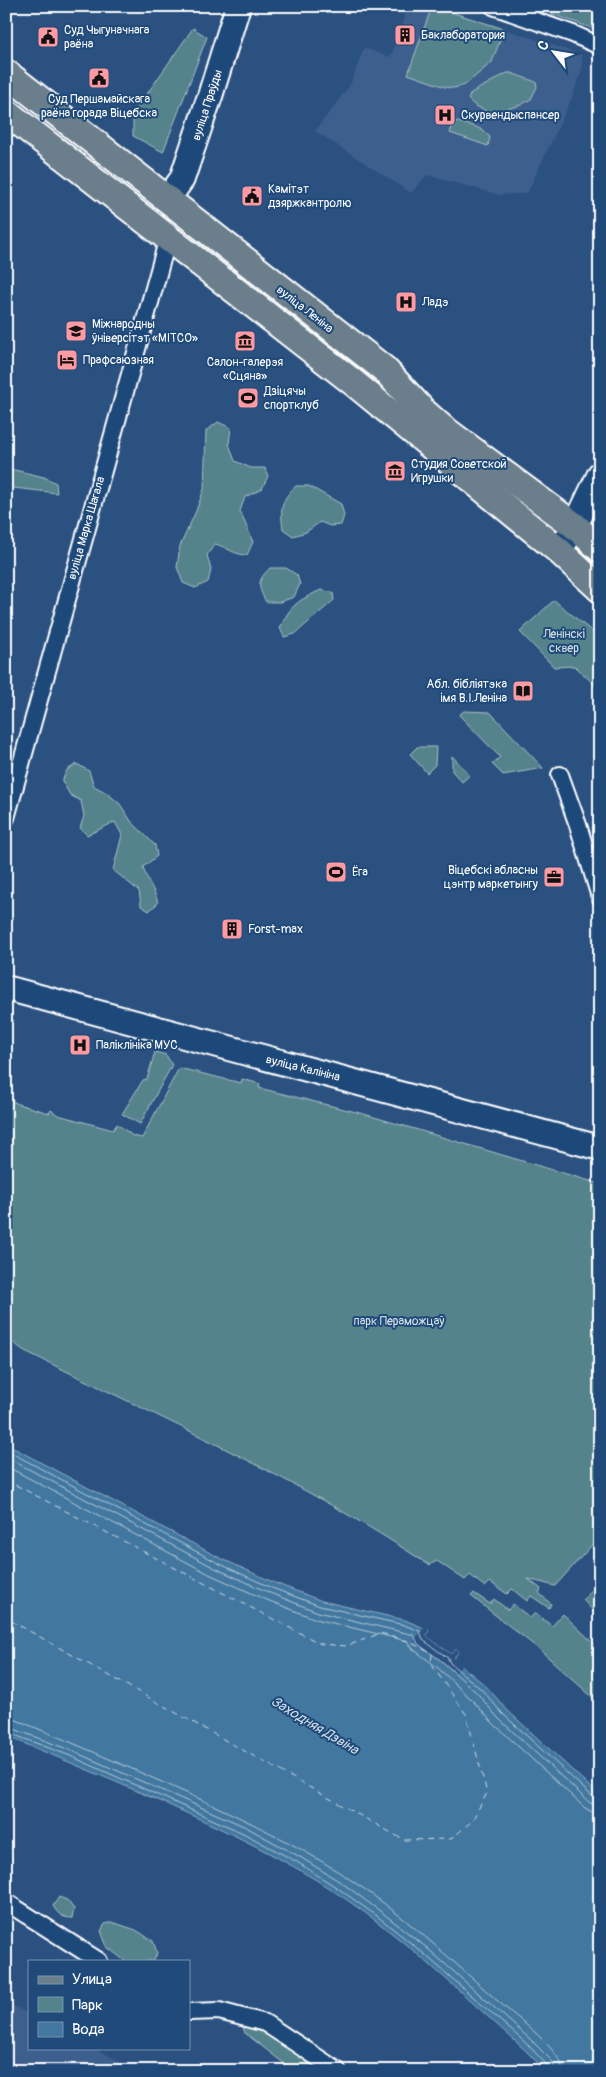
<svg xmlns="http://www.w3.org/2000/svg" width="606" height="2077" viewBox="0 0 606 2077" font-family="Pangolin,sans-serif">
<rect width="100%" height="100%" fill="#2b5181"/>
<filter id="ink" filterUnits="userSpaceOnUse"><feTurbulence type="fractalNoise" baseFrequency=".02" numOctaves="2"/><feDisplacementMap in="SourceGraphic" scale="10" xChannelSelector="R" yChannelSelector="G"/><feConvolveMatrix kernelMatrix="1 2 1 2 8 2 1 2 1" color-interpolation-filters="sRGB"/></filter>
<g filter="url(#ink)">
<g fill="#3e5e8d">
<polygon points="419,6 436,6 582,55 582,69 571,100 527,193 500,195 427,175 411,193 315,131 350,85 364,48 389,57 392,53 406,13"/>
<polygon points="6,2002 29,2014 29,2048 94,2048 137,2071 6,2071"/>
</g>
<g fill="#55838c" stroke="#aac1c6">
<polygon points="432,6 504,29 492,62 465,85 454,88 445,87 408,74"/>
<polygon points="529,6 600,6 600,31"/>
<polygon points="193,28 207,37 163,152 133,136 133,114"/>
<polygon points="507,73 511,73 536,82 537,87 531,99 521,105 499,111 488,112 474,105 468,99 471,93"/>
<path d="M 454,121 C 469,126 478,124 490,137 L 488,146 L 450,133 Z"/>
<path d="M 218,422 L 231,428 L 229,444 L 235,461 L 251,468 L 265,468 L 268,476 L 262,489 L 245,497 L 240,511 L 253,542 L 247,555 C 234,555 227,547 215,544 L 207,555 L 211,570 L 208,582 L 195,588 L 183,583 L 177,567 L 180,546 L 196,511 L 204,489 L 206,431 Z"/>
<polygon points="6,468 44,477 56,483 57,493 14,488 6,483"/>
<path d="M 296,486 L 309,486 L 341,504 L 344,515 L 341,525 L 330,526 L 320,522 L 306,532 L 293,536 L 283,529 C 280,509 281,499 296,486 Z"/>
<path d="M 270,568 L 286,568 L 297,575 L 300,584 L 294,597 L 280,602 L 266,602 C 257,585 257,581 270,568 Z"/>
<path d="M 321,590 L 333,593 L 334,600 L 295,634 L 284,637 L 280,628 C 290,605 299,600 321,590 Z"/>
<polygon points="554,600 600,638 600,690 575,666 554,667 520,632"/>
<polygon points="464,711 490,712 543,768 503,775 492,764 500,757 459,715"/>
<polygon points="417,747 436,747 435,765 427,773 410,754"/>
<polygon points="452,756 470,775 462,782 452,771"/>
<path d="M 77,764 L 89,771 L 94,786 L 107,793 L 120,804 L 131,821 L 155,845 L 157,856 L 143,867 C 147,881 155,890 158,903 L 149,911 L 141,906 L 139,891 L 113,870 L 122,835 L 115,822 L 87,835 L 80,828 L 84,816 L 81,801 L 70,795 L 62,781 L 67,770 Z"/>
<polygon points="155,1052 166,1055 172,1065 140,1124 122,1114 143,1080 147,1079"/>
<path d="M 179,1068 L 241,1083 L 242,1079 L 260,1084 L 259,1088 L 364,1114 L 600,1184 L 600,1319 L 592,1336 L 600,1343 L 600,1536 L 555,1586 L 528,1579 L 541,1589 L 539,1593 L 551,1604 L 549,1608 L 531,1596 L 527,1601 L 512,1589 L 507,1594 L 490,1582 L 485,1587 L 470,1575 L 465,1580 L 437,1561 L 429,1565 C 302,1480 160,1418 23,1350 L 6,1337 L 6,1101 L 11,1100 L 18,1104 L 49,1113 L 51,1110 L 58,1115 L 113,1130 L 117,1124 L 133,1136 L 142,1138 Z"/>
<polygon points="600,1581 600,1618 583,1600"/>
<polygon points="474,1593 490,1604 494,1599 508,1610 513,1604 530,1618 535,1613 552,1626 563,1614 600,1649 600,1704 540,1650 471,1596"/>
<path d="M 59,1897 L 67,1900 L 74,1909 L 72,1918 C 62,1918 58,1914 53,1906 Z"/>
<polygon points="112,1922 136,1930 153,1941 157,1953 154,1961 125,1961 107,1947 101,1931 105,1924"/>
<polygon points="251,2025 272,2035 323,2071 291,2069 245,2033 243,2027"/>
</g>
<path fill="#42779f" stroke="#8eadc5" d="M 6,1444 L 220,1558 L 275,1583 L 322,1601 L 405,1620 L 429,1630 L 426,1636 L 451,1654 L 456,1649 L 459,1651 L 453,1659 L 486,1686 L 506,1709 L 600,1796 L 600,2071 L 546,2071 L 524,2049 C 463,1995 403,1936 335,1892 C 279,1855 220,1828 160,1801 C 109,1779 58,1757 6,1736 Z"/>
<polygon fill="#2b5181" points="425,1627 429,1630 426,1636 451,1654 456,1649 459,1651 453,1658 462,1665 456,1672 414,1641"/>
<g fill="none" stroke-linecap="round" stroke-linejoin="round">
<g stroke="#b3c9d9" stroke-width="1">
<polyline points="6,1450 218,1563 272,1588 320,1606 404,1625 420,1631 423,1640 448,1658 450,1663 482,1690 502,1713 594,1798 600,1800"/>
<polyline points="6,1457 215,1568 270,1593 318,1612 414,1635 418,1644 443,1662 478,1694 498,1718 590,1803 600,1806"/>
<polyline points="6,1466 211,1575 267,1600 316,1619 407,1641 413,1649 437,1667 472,1700 493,1723 585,1808 592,1812 600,1813"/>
<path d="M 6,1718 L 14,1719 C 65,1739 114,1761 164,1783 C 227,1811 287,1838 345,1876 C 401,1912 450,1959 500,2003 C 516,2017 562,2050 563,2071"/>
<polyline points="6,1726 70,1750 246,1827 300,1857 342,1883 384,1914 427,1948 531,2040 553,2062 555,2071"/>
<polyline points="6,1732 68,1755 243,1833 297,1862 339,1889 381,1919 423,1953 528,2045 547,2065 549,2071"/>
</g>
<polyline stroke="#d0dde7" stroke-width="1" stroke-dasharray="6 5" stroke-linecap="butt" points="6,1480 321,1644 347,1646 381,1633 408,1641 432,1654 431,1664 466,1714 487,1793 472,1821 451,1839 404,1840 6,1618"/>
<g stroke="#fff" stroke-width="20">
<g id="street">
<polyline points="493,6 573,34 600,46"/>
<polyline points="560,775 578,825 600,897"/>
<polyline points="6,818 168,238"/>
<polyline points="6,1902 99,1961"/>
<polyline points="189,2012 219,2011 265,2023 338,2071"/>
</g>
</g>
<g stroke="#fff" stroke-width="28">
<g id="secondary">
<polyline points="167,200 182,179 210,96 238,6"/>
<polyline points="559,551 575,526 600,474"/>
<path d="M 6,988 C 204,1043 402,1093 600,1148"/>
</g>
</g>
<g stroke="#fff" stroke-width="30">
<g id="primary">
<polyline points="6,73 384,369 423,411 441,427 575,526 600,549"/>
<polyline points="6,112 354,383 559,551 600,589"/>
</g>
</g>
<use href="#street" stroke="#1f4a7a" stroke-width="16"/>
<use href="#secondary" stroke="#1f4a7a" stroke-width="24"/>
<use href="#primary" stroke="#6b7e8b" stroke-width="26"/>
</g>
</g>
<defs>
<g id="building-square" transform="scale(1.125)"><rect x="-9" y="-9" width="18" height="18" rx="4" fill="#ff9aa2" stroke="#1f4a7a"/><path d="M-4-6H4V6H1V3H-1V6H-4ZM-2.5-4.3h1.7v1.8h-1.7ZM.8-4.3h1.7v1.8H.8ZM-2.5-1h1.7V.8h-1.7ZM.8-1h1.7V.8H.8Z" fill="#111"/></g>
<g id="civic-square" transform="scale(1.125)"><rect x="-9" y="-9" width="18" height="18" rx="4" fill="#ff9aa2" stroke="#1f4a7a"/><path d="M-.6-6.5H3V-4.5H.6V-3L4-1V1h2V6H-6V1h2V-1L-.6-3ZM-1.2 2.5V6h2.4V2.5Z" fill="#111"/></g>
<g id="hospital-square" transform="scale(1.125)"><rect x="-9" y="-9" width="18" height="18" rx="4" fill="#ff9aa2" stroke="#1f4a7a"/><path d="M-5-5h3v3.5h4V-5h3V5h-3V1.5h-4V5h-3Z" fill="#111"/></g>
<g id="university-square" transform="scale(1.125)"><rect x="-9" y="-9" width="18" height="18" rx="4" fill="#ff9aa2" stroke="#1f4a7a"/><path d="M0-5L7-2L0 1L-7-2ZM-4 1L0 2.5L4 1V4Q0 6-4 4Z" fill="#111"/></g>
<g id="museum-square" transform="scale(1.125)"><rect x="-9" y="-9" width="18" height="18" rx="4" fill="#ff9aa2" stroke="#1f4a7a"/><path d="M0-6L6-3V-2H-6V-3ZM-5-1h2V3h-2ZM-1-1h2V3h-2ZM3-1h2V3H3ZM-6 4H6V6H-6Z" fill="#111"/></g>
<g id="hotel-square" transform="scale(1.125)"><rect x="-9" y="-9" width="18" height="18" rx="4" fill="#ff9aa2" stroke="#1f4a7a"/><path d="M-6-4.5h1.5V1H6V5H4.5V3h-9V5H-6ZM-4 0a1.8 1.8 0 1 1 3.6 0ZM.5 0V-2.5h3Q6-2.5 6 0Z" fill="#111"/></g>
<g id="stadium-square" transform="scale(1.125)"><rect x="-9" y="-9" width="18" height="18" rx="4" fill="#ff9aa2" stroke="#1f4a7a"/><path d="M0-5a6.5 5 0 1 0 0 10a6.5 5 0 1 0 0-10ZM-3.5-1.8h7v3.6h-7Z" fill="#111"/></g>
<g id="library-square" transform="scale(1.125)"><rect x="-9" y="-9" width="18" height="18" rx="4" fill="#ff9aa2" stroke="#1f4a7a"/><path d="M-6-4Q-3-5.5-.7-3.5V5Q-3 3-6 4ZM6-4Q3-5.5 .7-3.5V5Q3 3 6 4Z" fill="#111"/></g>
<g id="office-square" transform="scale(1.125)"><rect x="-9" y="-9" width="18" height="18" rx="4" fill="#ff9aa2" stroke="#1f4a7a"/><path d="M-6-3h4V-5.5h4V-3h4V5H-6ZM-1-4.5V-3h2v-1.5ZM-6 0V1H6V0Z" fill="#111"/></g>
</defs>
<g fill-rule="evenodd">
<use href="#building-square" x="405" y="35"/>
<use href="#civic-square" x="48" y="37"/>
<use href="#civic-square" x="99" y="78"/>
<use href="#hospital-square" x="445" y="115"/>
<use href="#civic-square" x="252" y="196"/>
<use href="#hospital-square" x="406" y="302"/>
<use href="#university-square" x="76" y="331"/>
<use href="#museum-square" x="245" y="341"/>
<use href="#hotel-square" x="67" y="360"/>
<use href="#stadium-square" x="248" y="398"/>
<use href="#museum-square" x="395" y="471"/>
<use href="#library-square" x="523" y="691"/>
<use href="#stadium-square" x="336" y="872"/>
<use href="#office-square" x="554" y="877"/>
<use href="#building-square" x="232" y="929"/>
<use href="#hospital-square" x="80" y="1045"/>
</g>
<g text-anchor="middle" stroke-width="4" stroke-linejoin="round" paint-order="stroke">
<g font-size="12" fill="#fff" stroke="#1f4a7a" text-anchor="start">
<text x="64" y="34">Суд Чыгуначнага<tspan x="64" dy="14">раёна</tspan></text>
<text x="421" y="39">Баклаборатория</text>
<text x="99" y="103" text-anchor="middle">Суд Першамайскага<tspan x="99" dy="14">раёна горада Віцебска</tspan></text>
<text x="461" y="119">Скурвендыспансер</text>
<text x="268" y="193">Камітэт<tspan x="268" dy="14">дзяржкантролю</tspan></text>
<text x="422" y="306">Ладэ</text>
<text x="92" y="328">Міжнародны<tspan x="92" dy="14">ўніверсітэт «МІТСО»</tspan></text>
<text x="83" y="364">Прафсаюзная</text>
<text x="245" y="366" text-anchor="middle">Салон-галерэя<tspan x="245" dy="14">«Сцяна»</tspan></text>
<text x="264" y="395">Дзіцячы<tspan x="264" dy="14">спортклуб</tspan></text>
<text x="411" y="468">Студия Советской<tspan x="411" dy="14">Игрушки</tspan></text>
<text x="507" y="688" text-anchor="end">Абл. бібліятэка<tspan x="507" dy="14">імя В.І.Леніна</tspan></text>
<text x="538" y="874" text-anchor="end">Віцебскі абласны<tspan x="538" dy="14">цэнтр маркетынгу</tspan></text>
<text x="352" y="876">Ёга</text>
<text x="248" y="933">Forst-max</text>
<text x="96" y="1049">Паліклініка МУС</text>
</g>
<g font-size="12" fill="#fff" stroke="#1f4a7a">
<text transform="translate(207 105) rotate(-72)" y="4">вуліца Праўды</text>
<text transform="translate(305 309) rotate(38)" y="4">вуліца Леніна</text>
<text transform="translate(86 528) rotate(-74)" y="4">вуліца Марка Шагала</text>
<text transform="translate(303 1068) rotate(14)" y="4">вуліца Калініна</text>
</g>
<g font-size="12" fill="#d4e0e2" stroke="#1f4a7a">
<text x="564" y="638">Ленінскі<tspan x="564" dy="14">сквер</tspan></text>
<text x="399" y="1325">парк Пераможцаў</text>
</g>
<g font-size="14" font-style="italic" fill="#d0dde7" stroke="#1f4a7a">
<text transform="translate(315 1725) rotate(31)" y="5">Заходняя Дзвіна</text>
</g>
</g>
<rect width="606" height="2077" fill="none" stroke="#1f4a7a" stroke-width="25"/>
<rect x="12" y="12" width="581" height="2052" fill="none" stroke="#fff" stroke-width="2" filter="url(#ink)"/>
<rect x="28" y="1960" width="162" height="90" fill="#1f4a7a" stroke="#7992af"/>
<rect x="38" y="1976" width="25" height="8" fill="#6b7e8b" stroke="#7992af"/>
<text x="72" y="1984" font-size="15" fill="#ffffff">Улица</text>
<rect x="38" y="1997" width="25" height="15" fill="#55838c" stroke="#7992af"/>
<text x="72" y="2010" font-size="15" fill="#ffffff">Парк</text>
<rect x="38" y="2022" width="25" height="15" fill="#42779f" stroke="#7992af"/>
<text x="72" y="2034" font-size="15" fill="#ffffff">Вода</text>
<g transform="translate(554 52) rotate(301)" stroke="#1f4a7a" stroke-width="4" paint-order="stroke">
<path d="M0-4L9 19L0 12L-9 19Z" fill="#ffffff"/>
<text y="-8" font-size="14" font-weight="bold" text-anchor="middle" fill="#ffffff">С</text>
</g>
</svg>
